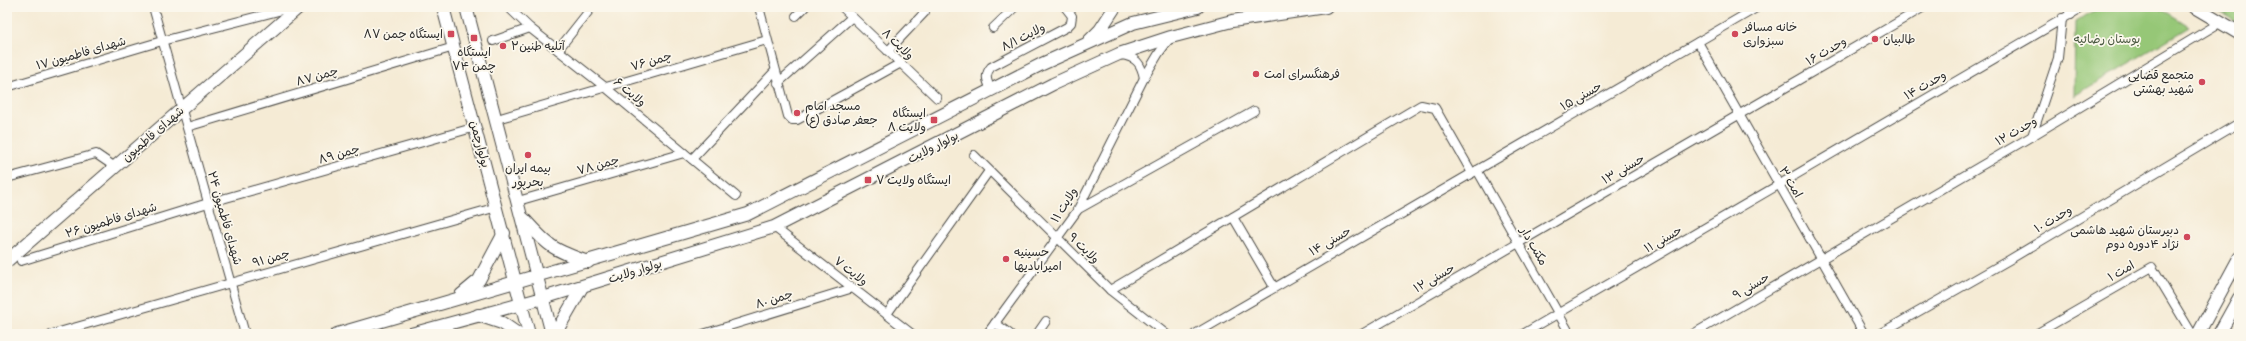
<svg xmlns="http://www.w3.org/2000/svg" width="2246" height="341" viewBox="0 0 2246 341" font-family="Pangolin,'Playpen Sans Arabic',sans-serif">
<defs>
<pattern id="grass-tufts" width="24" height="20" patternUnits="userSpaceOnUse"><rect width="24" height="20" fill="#96c777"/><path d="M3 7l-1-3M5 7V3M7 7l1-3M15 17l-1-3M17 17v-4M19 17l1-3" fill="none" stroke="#7ba262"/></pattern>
</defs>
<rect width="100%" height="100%" fill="#fbf7ec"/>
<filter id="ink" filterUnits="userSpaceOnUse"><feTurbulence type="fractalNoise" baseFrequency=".025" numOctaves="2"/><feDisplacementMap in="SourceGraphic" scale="8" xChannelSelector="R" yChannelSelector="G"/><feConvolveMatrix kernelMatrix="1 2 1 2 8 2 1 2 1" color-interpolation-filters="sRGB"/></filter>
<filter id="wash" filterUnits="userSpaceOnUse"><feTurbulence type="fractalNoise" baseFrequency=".012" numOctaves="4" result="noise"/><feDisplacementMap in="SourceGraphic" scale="16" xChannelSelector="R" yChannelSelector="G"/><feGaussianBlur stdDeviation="0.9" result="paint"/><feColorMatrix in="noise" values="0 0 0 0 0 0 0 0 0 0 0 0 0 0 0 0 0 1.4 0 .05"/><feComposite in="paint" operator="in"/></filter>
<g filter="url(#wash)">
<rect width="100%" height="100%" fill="#f5ebd5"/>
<polygon fill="url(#grass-tufts)" stroke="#607951" points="2210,7 2239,7 2239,23"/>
<polygon fill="#96c777" stroke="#607951" points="2100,7 2157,7 2189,27 2074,96 2075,22"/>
</g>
<g filter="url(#ink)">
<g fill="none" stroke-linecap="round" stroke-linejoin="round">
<g stroke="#494844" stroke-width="10">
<g id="street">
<polyline points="153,7 245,334"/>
<polyline points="508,7 530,28 605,87 736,196"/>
<polyline points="759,7 788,116 792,120 797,120 901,63"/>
<polyline points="842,7 937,98"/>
<polyline points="2067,7 2071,15"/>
<polyline points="796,16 805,7"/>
<polyline points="993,28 1015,7"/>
<polyline points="493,41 530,28"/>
<polyline points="1698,42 1864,334"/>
<polyline points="558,50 592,7"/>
<polyline points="888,51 925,12"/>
<path d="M 1121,55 C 1136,57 1141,63 1144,78"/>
<polyline points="778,83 852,17"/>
<polyline points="7,87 162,41 294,7"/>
<path d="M 991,90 C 987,81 984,75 991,67 L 1067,27 L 1071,23 L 1072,16 L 1065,7"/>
<polyline points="497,119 767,40"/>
<polyline points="187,127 454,47"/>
<polyline points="2032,136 2058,58 2062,18"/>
<polyline points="974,155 1110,290 1166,334"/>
<polyline points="692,159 775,71"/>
<polyline points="1477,170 1570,334"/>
<polyline points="7,178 96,154 115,167"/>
<polyline points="518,201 684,153"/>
<polyline points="1077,210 1254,111"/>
<polyline points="1233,217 1274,287"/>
<polyline points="774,227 912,334"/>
<polyline points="21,261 208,203 476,127"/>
<polyline points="1110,290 1421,105 1435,108 1472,173"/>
<polyline points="887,314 989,171"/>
<polyline points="995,323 1010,334"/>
<polyline points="52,334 497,207"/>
<polyline points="703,334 853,288"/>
<polyline points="987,334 1077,211 1144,78 1159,53 1170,38"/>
<polyline points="1037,334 1046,321"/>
<polyline points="1195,334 1758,7"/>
<polyline points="1362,334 1924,7"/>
<polyline points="1523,334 2083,7"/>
<polyline points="1693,334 2032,136 2221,22"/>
<polyline points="1879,334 2009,260 2239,123"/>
<polyline points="2036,334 2152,267 2191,332"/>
</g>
</g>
<g stroke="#494844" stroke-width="14">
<g id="secondary">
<polyline points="443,7 529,334"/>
<polyline points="466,7 552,334"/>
<polyline points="1089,41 1100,30 1115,7"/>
<path d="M 524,219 C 548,246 553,250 588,262"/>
<polyline points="7,261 299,7"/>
<polyline points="461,295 479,280 504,233"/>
<polyline points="478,315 502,323 518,334"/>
<polyline points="337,334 748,214 1042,64 1133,23 1198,7"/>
<polyline points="411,334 543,298 774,227 1053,84 1119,54 1171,37 1232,21 1326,7"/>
<polyline points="555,334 582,287"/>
<polyline points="2198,334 2239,258"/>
<polyline points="2219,334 2239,298"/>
</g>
</g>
<g stroke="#494844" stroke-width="15">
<polyline id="primary" points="2195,7 2239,33"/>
</g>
<use href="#street" stroke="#fff" stroke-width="8"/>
<use href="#secondary" stroke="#fff" stroke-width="12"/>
<use href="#primary" stroke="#fff" stroke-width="13"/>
</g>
</g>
<g fill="#d1495b" stroke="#fbf7ec" stroke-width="1.5">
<rect x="447" y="30" width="8" height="8" rx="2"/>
<circle cx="1735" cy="34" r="4"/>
<rect x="470" y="34" width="8" height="8" rx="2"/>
<circle cx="1875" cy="39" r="4"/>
<circle cx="503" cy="46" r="4"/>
<circle cx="1256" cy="74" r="4"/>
<circle cx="2202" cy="82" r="4"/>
<circle cx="797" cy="113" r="4"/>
<rect x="930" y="116" width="8" height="8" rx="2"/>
<circle cx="528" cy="155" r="4"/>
<rect x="864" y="176" width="8" height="8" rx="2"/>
<circle cx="2187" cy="237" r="4"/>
<circle cx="1006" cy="259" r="4"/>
</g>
<g text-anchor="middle" stroke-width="3.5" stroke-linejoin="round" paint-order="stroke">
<g font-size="12" fill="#2b2b2b" stroke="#fbf7ec" text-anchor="start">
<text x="1743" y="31">خانه مسافر<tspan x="1743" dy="14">سبزواری</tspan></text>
<text x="443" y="38" text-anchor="end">ایستگاه چمن ۸۷</text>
<text x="1883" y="43">طالبیان</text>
<text x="511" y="50">آتلیه طنین۲</text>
<text x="474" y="56" text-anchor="middle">ایستگاه<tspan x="474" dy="14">چمن ۷۴</tspan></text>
<text x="1264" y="78">فرهنگسرای امت</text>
<text x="2194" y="79" text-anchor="end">متجمع قضایی<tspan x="2194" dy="14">شهید بهشتی</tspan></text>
<text x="805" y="110">مسجد امام<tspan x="805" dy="14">جعفر صادق (ع)</tspan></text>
<text x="926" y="117" text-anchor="end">ایستگاه<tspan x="926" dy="14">ولایت ۸</tspan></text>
<text x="528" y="172" text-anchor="middle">بيمه ايران<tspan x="528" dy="14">بحرپور</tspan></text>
<text x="876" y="184">ایستگاه ولایت ۷</text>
<text x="2179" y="234" text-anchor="end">دبیرستان شهید هاشمی<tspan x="2179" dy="14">نژاد ۴دوره دوم</tspan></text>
<text x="1014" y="256">حسینیه<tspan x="1014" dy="14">امیرابادیها</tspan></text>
</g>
<g font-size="12" fill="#2b2b2b" stroke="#fbf7ec">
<text transform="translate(1023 37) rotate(-27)" y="4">ولایت ۸/۱</text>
<text transform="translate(898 44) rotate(44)" y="4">ولایت ۸</text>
<text transform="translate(1826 51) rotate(-30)" y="4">وحدت ۱۶</text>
<text transform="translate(81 53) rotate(-16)" y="4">شهدای فاطمیون ۱۷</text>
<text transform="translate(651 61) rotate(-16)" y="4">چمن ۷۶</text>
<text transform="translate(317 76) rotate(-16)" y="4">چمن ۸۷</text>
<text transform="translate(1925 85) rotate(-30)" y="4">وحدت ۱۴</text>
<text transform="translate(630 92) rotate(40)" y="4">ولایت ۶</text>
<text transform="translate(1581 96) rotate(-30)" y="4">حسنی ۱۵</text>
<text transform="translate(2016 131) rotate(-30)" y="4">وحدت ۱۲</text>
<text transform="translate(153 134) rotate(-41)" y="4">شهدای فاطمیون</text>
<text transform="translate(480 144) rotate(75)" y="4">بولوارچمن</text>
<text transform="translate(933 147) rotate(-27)" y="4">بولوار ولایت</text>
<text transform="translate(339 154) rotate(-16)" y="4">چمن ۸۹</text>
<text transform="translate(598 165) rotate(-16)" y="4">چمن ۷۸</text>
<text transform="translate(1623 169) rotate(-30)" y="4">حسنی ۱۳</text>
<text transform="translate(1791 182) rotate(60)" y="4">امت ۳</text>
<text transform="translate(1064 205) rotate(-58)" y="4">ولایت ۱۱</text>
<text transform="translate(225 218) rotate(74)" y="4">شهدای فاطمیون ۲۴</text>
<text transform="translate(2053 219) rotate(-31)" y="4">وحدت ۱۰</text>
<text transform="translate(111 220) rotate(-17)" y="4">شهدای فاطمیون ۲۶</text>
<text transform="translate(1663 239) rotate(-30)" y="4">حسنی ۱۱</text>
<text transform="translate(1330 241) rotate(-30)" y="4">حسنی ۱۴</text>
<text transform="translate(1534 246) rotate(60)" y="4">مکتب دار</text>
<text transform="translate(1084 248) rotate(44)" y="4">ولایت ۹</text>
<text transform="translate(271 258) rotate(-16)" y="4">چمن ۹۱</text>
<text transform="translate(635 271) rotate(-17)" y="4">بولوار ولایت</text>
<text transform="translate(851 271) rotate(38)" y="4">ولایت ۷</text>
<text transform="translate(2121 271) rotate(-30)" y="4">امت ۱</text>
<text transform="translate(1434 278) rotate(-30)" y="4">حسنی ۱۲</text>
<text transform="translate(1751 286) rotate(-31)" y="4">حسنی ۹</text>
<text transform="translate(774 299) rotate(-17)" y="4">چمن ۸۰</text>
</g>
<g font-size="12" fill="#4b5a42" stroke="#fbf7ec">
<text x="2107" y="43">بوستان رضائیه</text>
</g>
</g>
<rect width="2246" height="341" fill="none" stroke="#fbf7ec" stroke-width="24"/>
</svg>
